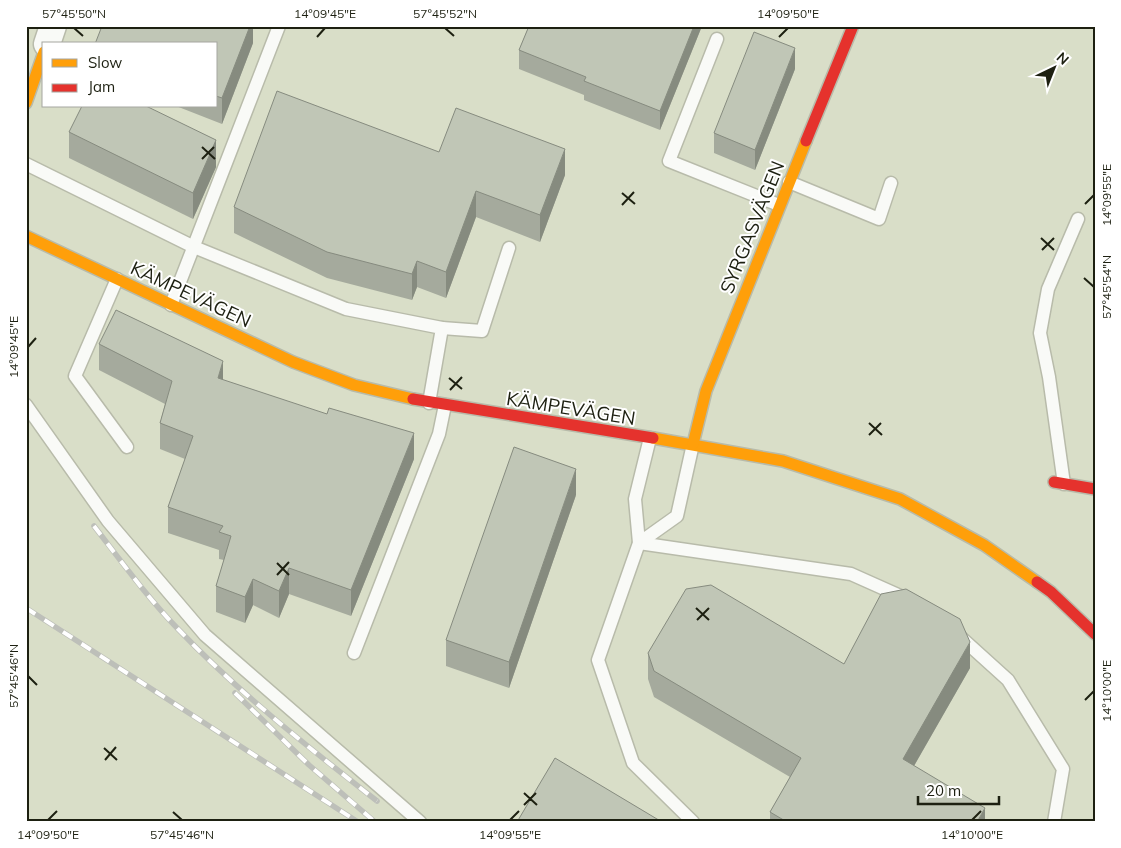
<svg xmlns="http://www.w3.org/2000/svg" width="1121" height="848" viewBox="0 0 1121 848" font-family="Mulish,sans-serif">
<rect width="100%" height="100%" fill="#d9dec8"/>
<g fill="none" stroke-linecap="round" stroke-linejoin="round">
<g stroke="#b8bbaa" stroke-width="15">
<g id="lane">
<polyline points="717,39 669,161 779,205"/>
<polyline points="26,164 194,247 346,309 442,328 429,403"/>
<polyline points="789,182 879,219 891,183"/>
<polyline points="117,279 75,376 127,447"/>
<polyline points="171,305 279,26"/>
<polyline points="442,328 482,331 509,248"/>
<polyline points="26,405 108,521 205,635 420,822"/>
<polyline points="650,438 635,499 639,543 598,660 633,763 693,822"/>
<polyline points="1064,484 1049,377 1040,333 1048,289 1078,219"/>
<polyline points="639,543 851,574 907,599"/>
<polyline points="639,543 677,516 693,444"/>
<polyline points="956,633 1008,680 1063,769 1054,822"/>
<polyline points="354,653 439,434 445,405"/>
</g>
</g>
<g stroke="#b8bbaa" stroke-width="29">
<polyline id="street" points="47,44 53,26"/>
</g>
<g stroke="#b8bbaa" stroke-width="14">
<g id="slow">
<polyline points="26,103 44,52"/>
<polyline points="26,236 293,362 354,385 413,399"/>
<polyline points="653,438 783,461 900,499 984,545 1037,582"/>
<polyline points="693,444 706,391 806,141"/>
</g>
</g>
<g stroke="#b8bbaa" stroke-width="14">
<g id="jam">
<polyline points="806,141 853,26"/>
<polyline points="413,399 653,438"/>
<polyline points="1054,482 1095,489"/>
<polyline points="1037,582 1051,592 1095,634"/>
</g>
</g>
<use href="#lane" stroke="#f9faf7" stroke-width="12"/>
<use href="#street" stroke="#f9faf7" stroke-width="26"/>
<use href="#slow" stroke="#ff9f0a" stroke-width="11"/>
<use href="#jam" stroke="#e5322d" stroke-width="11"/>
<g stroke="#bdbfb9" stroke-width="5.5">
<g id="rail">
<path d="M 94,526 C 121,561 147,597 178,629 C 239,693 308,747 377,801"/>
<polyline points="26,608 358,822"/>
<polyline points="235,693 309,765 375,822"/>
</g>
</g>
<use href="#rail" stroke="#fff" stroke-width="4" stroke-dasharray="11" stroke-linecap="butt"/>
</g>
<g fill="#a5aa9d">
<polygon points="253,26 253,43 222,124 176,106 216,106 216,44"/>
<polygon points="529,26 702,26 660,130 584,100 584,95 519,69 519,50"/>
<polygon points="795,69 755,170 714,153 714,133"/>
<polygon points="69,132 216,167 193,219 69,158"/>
<polygon points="439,152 565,175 540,242 476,217 446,298 417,287 412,300 327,278 234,233 234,207"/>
<polygon points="99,344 223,380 414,459 351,616 289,594 279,618 253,605 245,623 216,612 216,586 224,560 219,559 219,550 168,533 168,507 185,459 160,449 160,423 165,404 99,370"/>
<polygon points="576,495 509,688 446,666 446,640"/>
<polygon points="648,653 844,664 970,668 914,766 985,822 770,822 770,812 790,777 654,697 648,679"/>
</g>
<g fill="#868b7f">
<polygon points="250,26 253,26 253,43 222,124 222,98"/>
<polygon points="694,26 702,26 660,130 660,111"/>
<polygon points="795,48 795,69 755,170 755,150"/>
<polygon points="216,140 216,167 193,219 193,193"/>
<polygon points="565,149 565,175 540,242 540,215"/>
<polygon points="476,191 476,217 446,298 446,272"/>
<polygon points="417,261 417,287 412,300 412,274"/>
<polygon points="223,361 223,387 218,378"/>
<polygon points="414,433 414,459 351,616 351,590"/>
<polygon points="576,469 576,495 509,688 509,662"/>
<polygon points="289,568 289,594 279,618 279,591"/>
<polygon points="253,579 253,605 245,623 245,597"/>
<polygon points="970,642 970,668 903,785 903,759"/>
<polygon points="985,808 985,822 977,822"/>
</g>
<g fill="#c0c6b6" stroke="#868b7f">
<polygon points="102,26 250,26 222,98 216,96 216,44 95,44"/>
<polygon points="529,26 694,26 660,111 584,81 586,77 519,50"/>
<polygon points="754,32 795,48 755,150 714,133"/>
<polygon points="277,91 439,152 456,108 565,149 540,215 476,191 446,272 417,261 412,274 327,252 234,207"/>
<polygon points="82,106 146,106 216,140 193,193 69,132"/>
<polygon points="116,310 223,361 218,378 327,414 329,408 414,433 351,590 289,568 279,591 253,579 245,597 216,586 231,536 219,532 223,526 168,507 193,436 160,423 172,381 99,344"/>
<polygon points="514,447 576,469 509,662 446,640"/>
<polygon points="711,585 844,664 881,594 906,589 960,619 970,642 903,759 985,808 977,822 787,822 770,812 801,758 654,671 648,653 686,589"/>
<polygon points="555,758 662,822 517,822"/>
</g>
<path fill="none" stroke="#1d2011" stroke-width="2" d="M 74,28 L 83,36M 445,28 L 454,36M 317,37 L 325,28M 779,37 L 788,28M 202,147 L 215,159M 202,159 L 214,147M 622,193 L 635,204M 1085,204 L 1094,195M 622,205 L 634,192M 1041,238 L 1054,250M 1042,250 L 1054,238M 1084,278 L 1094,287M 28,347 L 36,338M 449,378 L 462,389M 450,390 L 462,377M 869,423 L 882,435M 869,435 L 881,423M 277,563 L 289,575M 277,575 L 289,562M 696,608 L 709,620M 697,620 L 709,608M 28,676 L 37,685M 1085,700 L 1094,691M 104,748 L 117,760M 105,760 L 116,747M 524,793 L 537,805M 524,805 L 536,793M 173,812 L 182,820M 48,820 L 57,811M 510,820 L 519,811M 972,820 L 981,811"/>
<g text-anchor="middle" stroke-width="4" stroke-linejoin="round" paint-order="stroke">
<g font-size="19" fill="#1d2011" stroke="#fff">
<text transform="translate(752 227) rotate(-68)" y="7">SYRGASVÄGEN</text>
<text transform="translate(191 294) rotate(25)" y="7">KÄMPEVÄGEN</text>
<text transform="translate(571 408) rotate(9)" y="7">KÄMPEVÄGEN</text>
</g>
</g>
<rect width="1121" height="848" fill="none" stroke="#ffffff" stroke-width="55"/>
<rect x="42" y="42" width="175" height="65" fill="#ffffff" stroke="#a5a6a0"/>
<rect x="52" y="59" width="25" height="8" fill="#ff9f0a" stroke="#a5a6a0"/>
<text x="88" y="68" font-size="15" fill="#1d2011">Slow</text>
<rect x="52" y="84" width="25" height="8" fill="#e5322d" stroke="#a5a6a0"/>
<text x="88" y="92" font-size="15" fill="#1d2011">Jam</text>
<g transform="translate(1054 68) rotate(43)" stroke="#ffffff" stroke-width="4" paint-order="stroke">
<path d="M0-4L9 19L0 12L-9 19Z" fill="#1d2011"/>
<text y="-8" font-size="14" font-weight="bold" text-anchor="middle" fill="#1d2011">N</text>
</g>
<path d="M918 796v8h81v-8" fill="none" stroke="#1d2011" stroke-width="2.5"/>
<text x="926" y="796" font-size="15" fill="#1d2011" stroke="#ffffff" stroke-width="4" paint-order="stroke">20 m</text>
<rect x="28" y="28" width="1066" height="792" fill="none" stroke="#1d2011" stroke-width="2"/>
<g font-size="12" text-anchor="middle" fill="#1d2011">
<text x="74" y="18">57°45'50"N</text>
<text x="325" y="18">14°09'45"E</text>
<text x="445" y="18">57°45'52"N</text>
<text x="788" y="18">14°09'50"E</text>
<text transform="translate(1107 195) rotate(-90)" y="4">14°09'55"E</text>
<text transform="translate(1107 287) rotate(-90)" y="4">57°45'54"N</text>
<text transform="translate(14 347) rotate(-90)" y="4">14°09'45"E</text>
<text transform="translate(14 676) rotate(-90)" y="4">57°45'46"N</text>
<text transform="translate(1107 691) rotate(-90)" y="4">14°10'00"E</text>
<text x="48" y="839">14°09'50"E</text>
<text x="182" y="839">57°45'46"N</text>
<text x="510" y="839">14°09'55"E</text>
<text x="972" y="839">14°10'00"E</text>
</g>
</svg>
